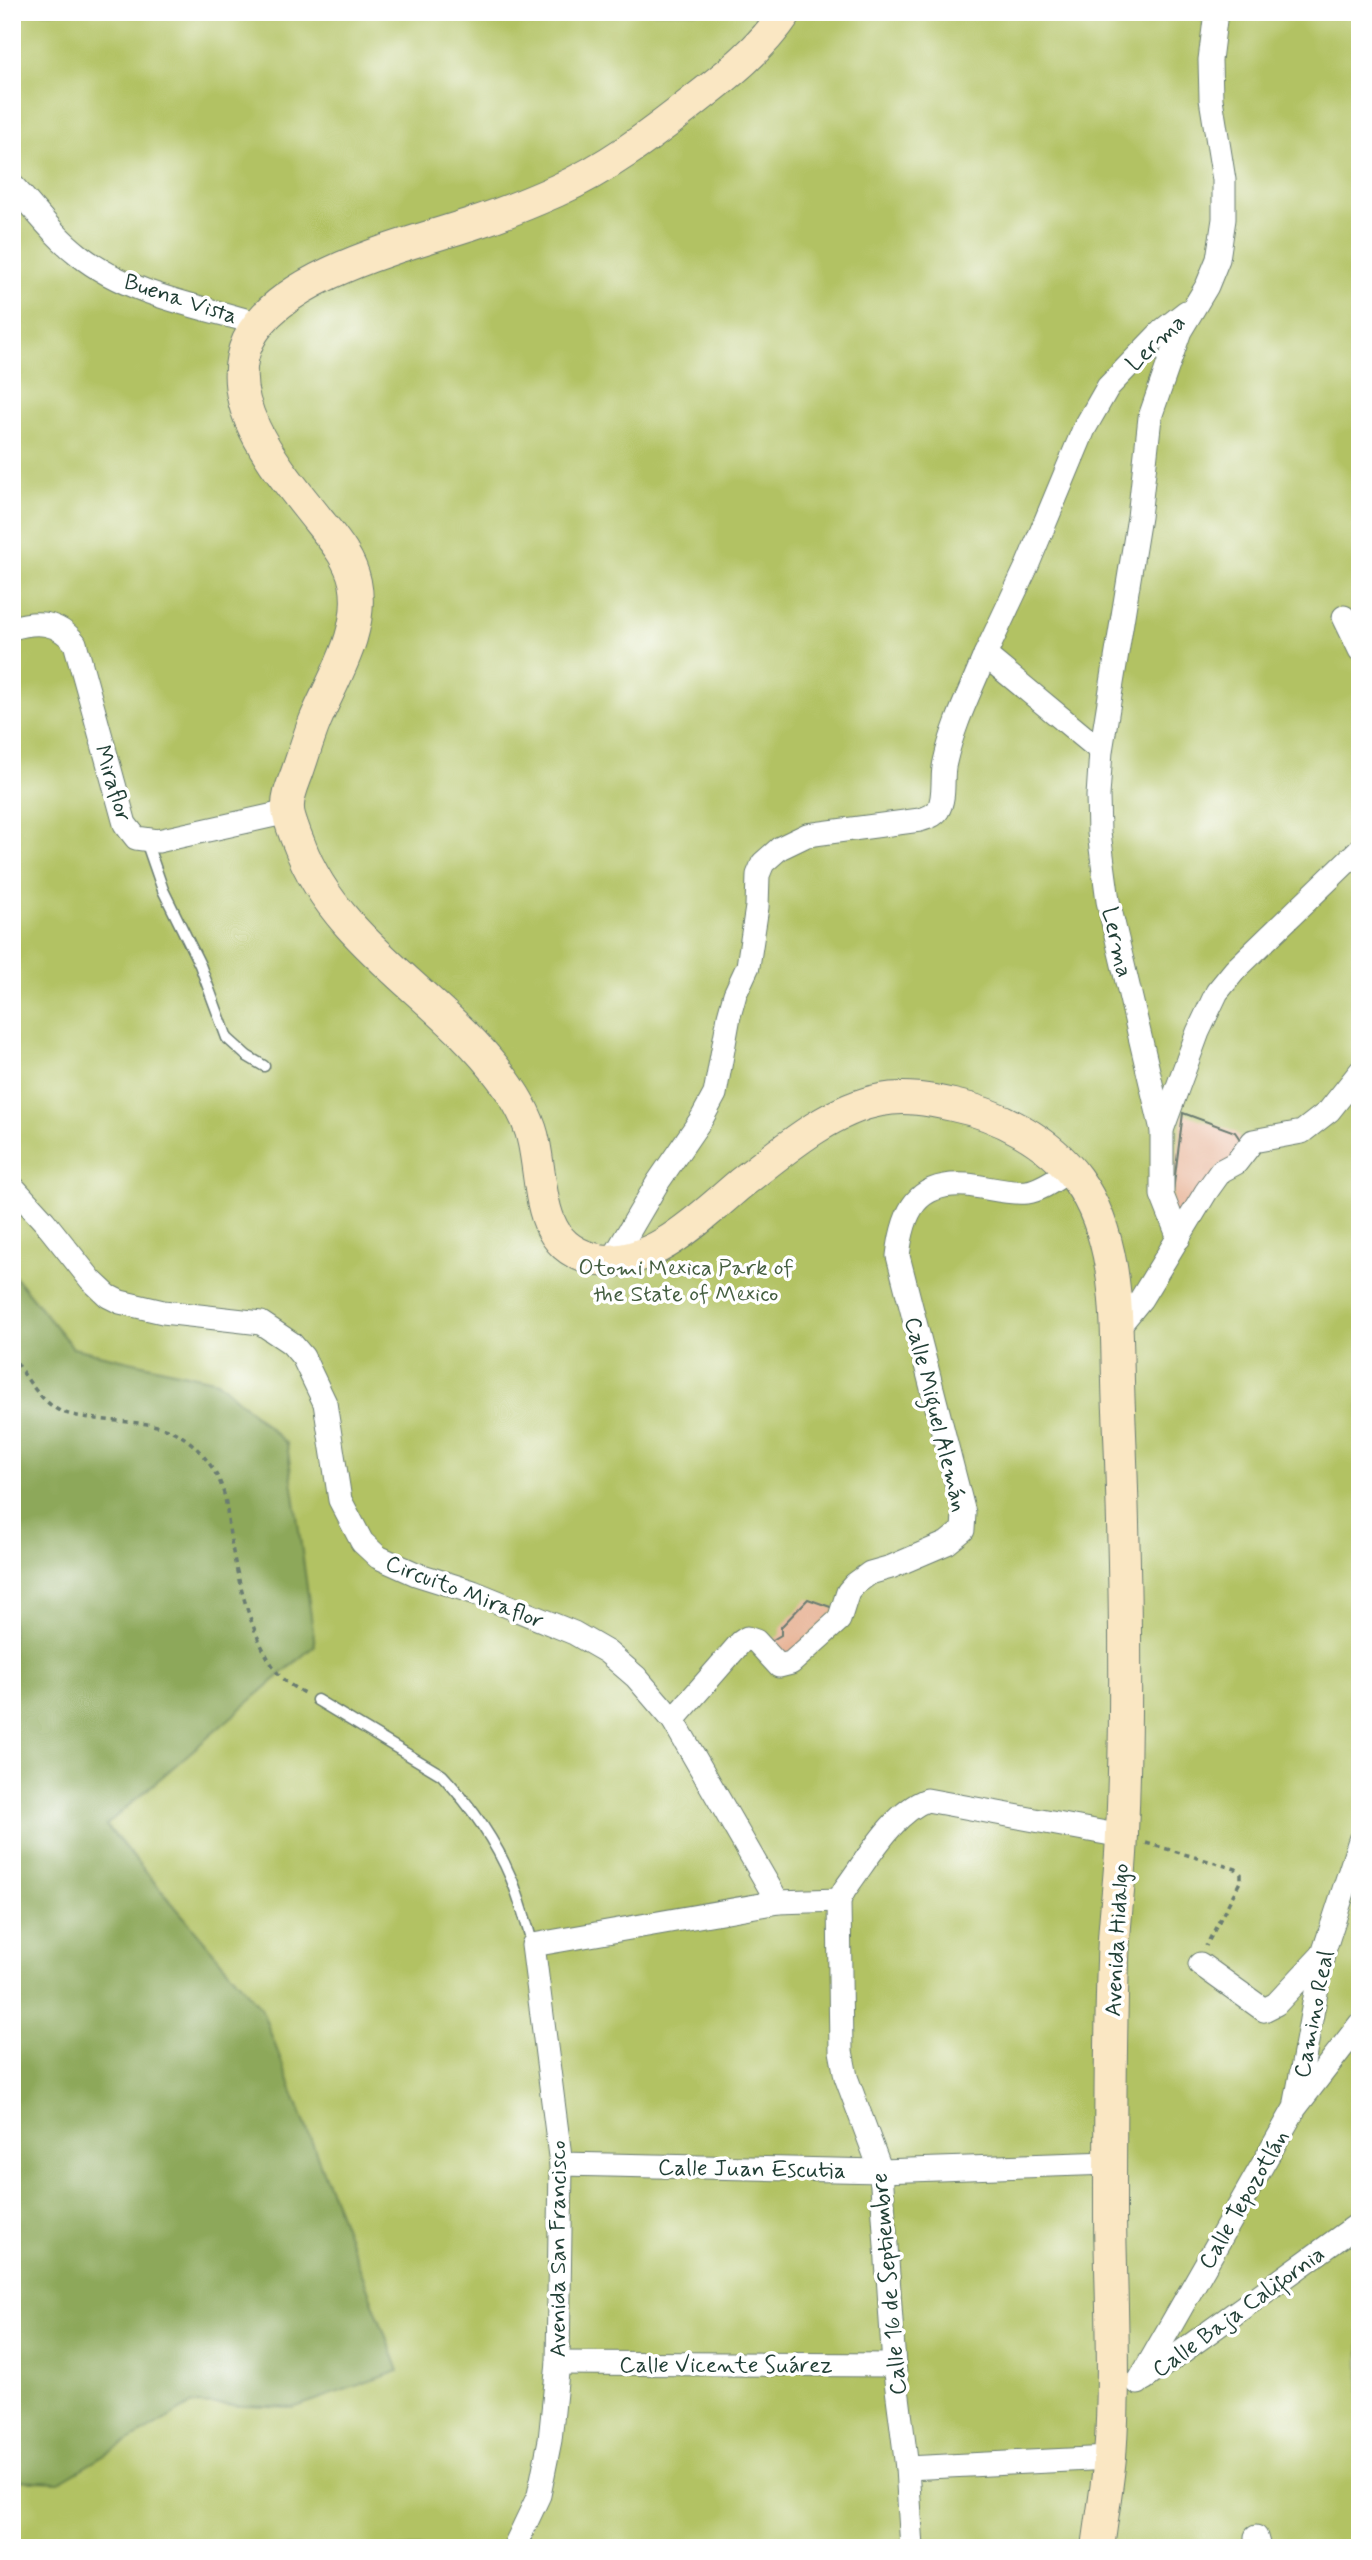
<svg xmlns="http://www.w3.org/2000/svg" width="1372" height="2560" viewBox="0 0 1372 2560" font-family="Mynerve,sans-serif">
<rect width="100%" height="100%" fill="#fff"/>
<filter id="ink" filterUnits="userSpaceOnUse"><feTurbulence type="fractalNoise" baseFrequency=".0143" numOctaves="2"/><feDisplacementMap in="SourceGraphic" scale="14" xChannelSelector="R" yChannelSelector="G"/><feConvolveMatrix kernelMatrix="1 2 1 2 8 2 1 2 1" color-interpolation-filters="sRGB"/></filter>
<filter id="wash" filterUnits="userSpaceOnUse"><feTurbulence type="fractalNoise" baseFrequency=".00686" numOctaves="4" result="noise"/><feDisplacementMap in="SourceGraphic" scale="28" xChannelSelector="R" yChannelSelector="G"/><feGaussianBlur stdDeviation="1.57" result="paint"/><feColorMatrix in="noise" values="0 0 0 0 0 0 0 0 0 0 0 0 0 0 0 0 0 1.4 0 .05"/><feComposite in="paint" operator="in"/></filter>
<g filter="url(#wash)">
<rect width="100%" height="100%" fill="#f5f2e3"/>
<rect fill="#b2c264" stroke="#68804c" stroke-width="2" x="12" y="12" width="1348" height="2536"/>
<polygon fill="#8da85a" stroke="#567247" stroke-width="2" points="12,1273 73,1348 217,1381 287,1444 315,1645 106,1825 261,2008 399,2371 293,2408 192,2404 59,2482 12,2480"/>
<g id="blocks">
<g fill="#e8b69a">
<polygon points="1183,1113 1235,1132 1243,1144 1180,1234 1171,1207"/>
<polygon points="808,1599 836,1609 786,1659 771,1641 781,1635 781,1627"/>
</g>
</g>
</g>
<g filter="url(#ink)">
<use href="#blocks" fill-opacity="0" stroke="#6a7c71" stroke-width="2"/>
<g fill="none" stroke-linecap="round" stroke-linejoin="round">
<g stroke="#6a7c71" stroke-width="13">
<g id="lane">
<polyline points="146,841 163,890 200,965 227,1038 247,1056 264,1066"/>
<path d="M 317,1700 L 442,1775 C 470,1805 495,1840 511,1878 C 520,1899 526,1923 533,1945"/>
</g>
</g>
<g stroke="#6a7c71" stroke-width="25">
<g id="street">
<path d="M 12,185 C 34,208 53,235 79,255 C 129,295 200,306 259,324"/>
<polyline points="1344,617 1360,650"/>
<path d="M 12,628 C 38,620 58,622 75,643 L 125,824 L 136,838 L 158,841 L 288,812"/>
<polyline points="1101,751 985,655 1027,566 1084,429 1108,387 1163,330 1186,312"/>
<polyline points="1162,1130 1108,901 1099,833 1098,796 1101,751 1139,517 1150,417 1180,331 1207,286 1218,259 1224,219 1224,180 1211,99 1210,60 1216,12"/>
<polyline points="12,1186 44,1221 91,1280 108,1296 120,1302 163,1312 261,1323 291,1343 303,1357 325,1403 340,1500 362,1542 378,1557 416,1574 473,1592 574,1633 607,1652 636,1677 673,1720 778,1902"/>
<polyline points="1179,1238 1162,1195 1162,1130 1198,1032 1217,992 1235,970 1360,849"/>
<path d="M 611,1262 L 658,1182 L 702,1118 L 715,1094 L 729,1016 L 735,994 L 748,966 L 757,907 L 758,875 L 763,863 L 780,848 L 807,835 L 920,820 C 927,818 934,816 938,810 C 946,797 941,776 945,762 C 953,725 971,690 985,655"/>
<polyline points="1115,1331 1141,1299 1206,1192 1221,1171 1236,1163 1253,1141 1302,1132 1329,1111 1360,1072"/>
<path d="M 673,1720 L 741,1642 L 747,1638 L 756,1641 L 779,1666 L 791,1663 L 839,1620 L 848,1592 L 855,1584 L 870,1573 L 891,1567 L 947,1543 L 963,1530 L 964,1513 L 898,1256 C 903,1212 916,1181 967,1185 C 987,1187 1007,1194 1027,1192 C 1042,1190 1057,1178 1070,1170"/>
<polyline points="839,1900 841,2051 846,2077 881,2171 894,2365 907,2468 912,2548"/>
<polyline points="1200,1964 1264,2010 1276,2004 1323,1954"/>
<polyline points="1296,2102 1323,1954 1360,1840"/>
<polyline points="561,2164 881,2171 1110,2163"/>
<polyline points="558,2363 894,2365"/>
<polyline points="1144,2379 1360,2223"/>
<polyline points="1138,2383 1295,2108 1360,2024"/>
<polyline points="907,2468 1110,2458"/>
<polyline points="1256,2537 1259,2548"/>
<path d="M 514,2548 L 539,2495 L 550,2440 L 558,2363 L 561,2164 L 533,1945 L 778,1902 L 839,1900 L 845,1889 C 867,1860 893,1812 927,1800 L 1122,1836"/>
</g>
</g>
<g stroke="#6a7c71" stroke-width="34">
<path id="secondary" d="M 786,12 C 761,49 729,74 694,101 C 651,135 606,169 556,191 C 529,203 499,215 471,224 C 406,245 279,275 248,341 C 219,404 282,474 318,520 C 333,539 350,558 355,582 C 365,631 333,678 315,721 C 308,738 303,756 297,773 C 293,784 287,797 288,809 C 288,816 296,837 299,844 C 335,943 442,996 502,1078 C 516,1097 530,1120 534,1143 C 544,1191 537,1250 599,1260 C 652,1268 703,1215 740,1184 C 780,1153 830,1109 881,1100 C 905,1095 930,1100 953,1105 C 998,1114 1049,1140 1077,1179 C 1124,1244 1115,1334 1119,1410 C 1125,1549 1128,1694 1122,1833 C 1121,1875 1114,1918 1113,1961 C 1110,2046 1110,2132 1110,2218 C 1111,2297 1116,2378 1110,2457 C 1107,2487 1102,2518 1098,2548"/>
</g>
<g stroke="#6a7c71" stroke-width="3.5" stroke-dasharray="5 5" stroke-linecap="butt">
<path d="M 12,1354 C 24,1375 38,1399 60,1411 C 71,1416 85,1417 97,1419 C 149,1425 180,1419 213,1469 C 229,1494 226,1514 231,1541 C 238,1583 253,1642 280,1676 C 287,1684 297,1689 306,1694"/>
<polyline points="1146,1843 1236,1869 1241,1874 1241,1880 1206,1946"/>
</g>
<use href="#lane" stroke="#fff" stroke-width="10"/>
<use href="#street" stroke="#fff" stroke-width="23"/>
<use href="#secondary" stroke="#fae7c3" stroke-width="32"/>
</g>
</g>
<g text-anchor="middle" stroke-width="7" stroke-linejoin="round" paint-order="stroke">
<g font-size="23" fill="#1f3d34" stroke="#fff">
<text transform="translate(181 298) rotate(18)" y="8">Buena Vista</text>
<text transform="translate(1155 342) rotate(-43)" y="8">Lerma</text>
<text transform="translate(114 783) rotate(73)" y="8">Miraflor</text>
<text transform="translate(1118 942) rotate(77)" y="8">Lerma</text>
<text transform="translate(937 1414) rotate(76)" y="8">Calle Miguel Alemán</text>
<text transform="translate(465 1591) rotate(21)" y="8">Circuito Miraflor</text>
<text transform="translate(1116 1940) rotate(-87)" y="8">Avenida Hidalgo</text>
<text transform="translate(1313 2014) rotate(-79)" y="8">Camino Real</text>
<text transform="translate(752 2168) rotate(1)" y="8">Calle Juan Escutia</text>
<text transform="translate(1243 2199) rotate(-60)" y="8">Calle Tepozotlán</text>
<text transform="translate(557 2249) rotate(-90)" y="8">Avenida San Francisco</text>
<text transform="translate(888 2284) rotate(-95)" y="8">Calle 16 de Septiembre</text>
<text transform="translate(1238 2311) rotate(-36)" y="8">Calle Baja California</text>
<text x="726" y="2372">Calle Vicente Suárez</text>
</g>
<g font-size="23" fill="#445e40" stroke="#fff">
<text x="686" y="1275">Otomi Mexica Park of<tspan x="686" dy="26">the State of Mexico</tspan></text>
</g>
</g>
<rect width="1372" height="2560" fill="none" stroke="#fff" stroke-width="42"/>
</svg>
